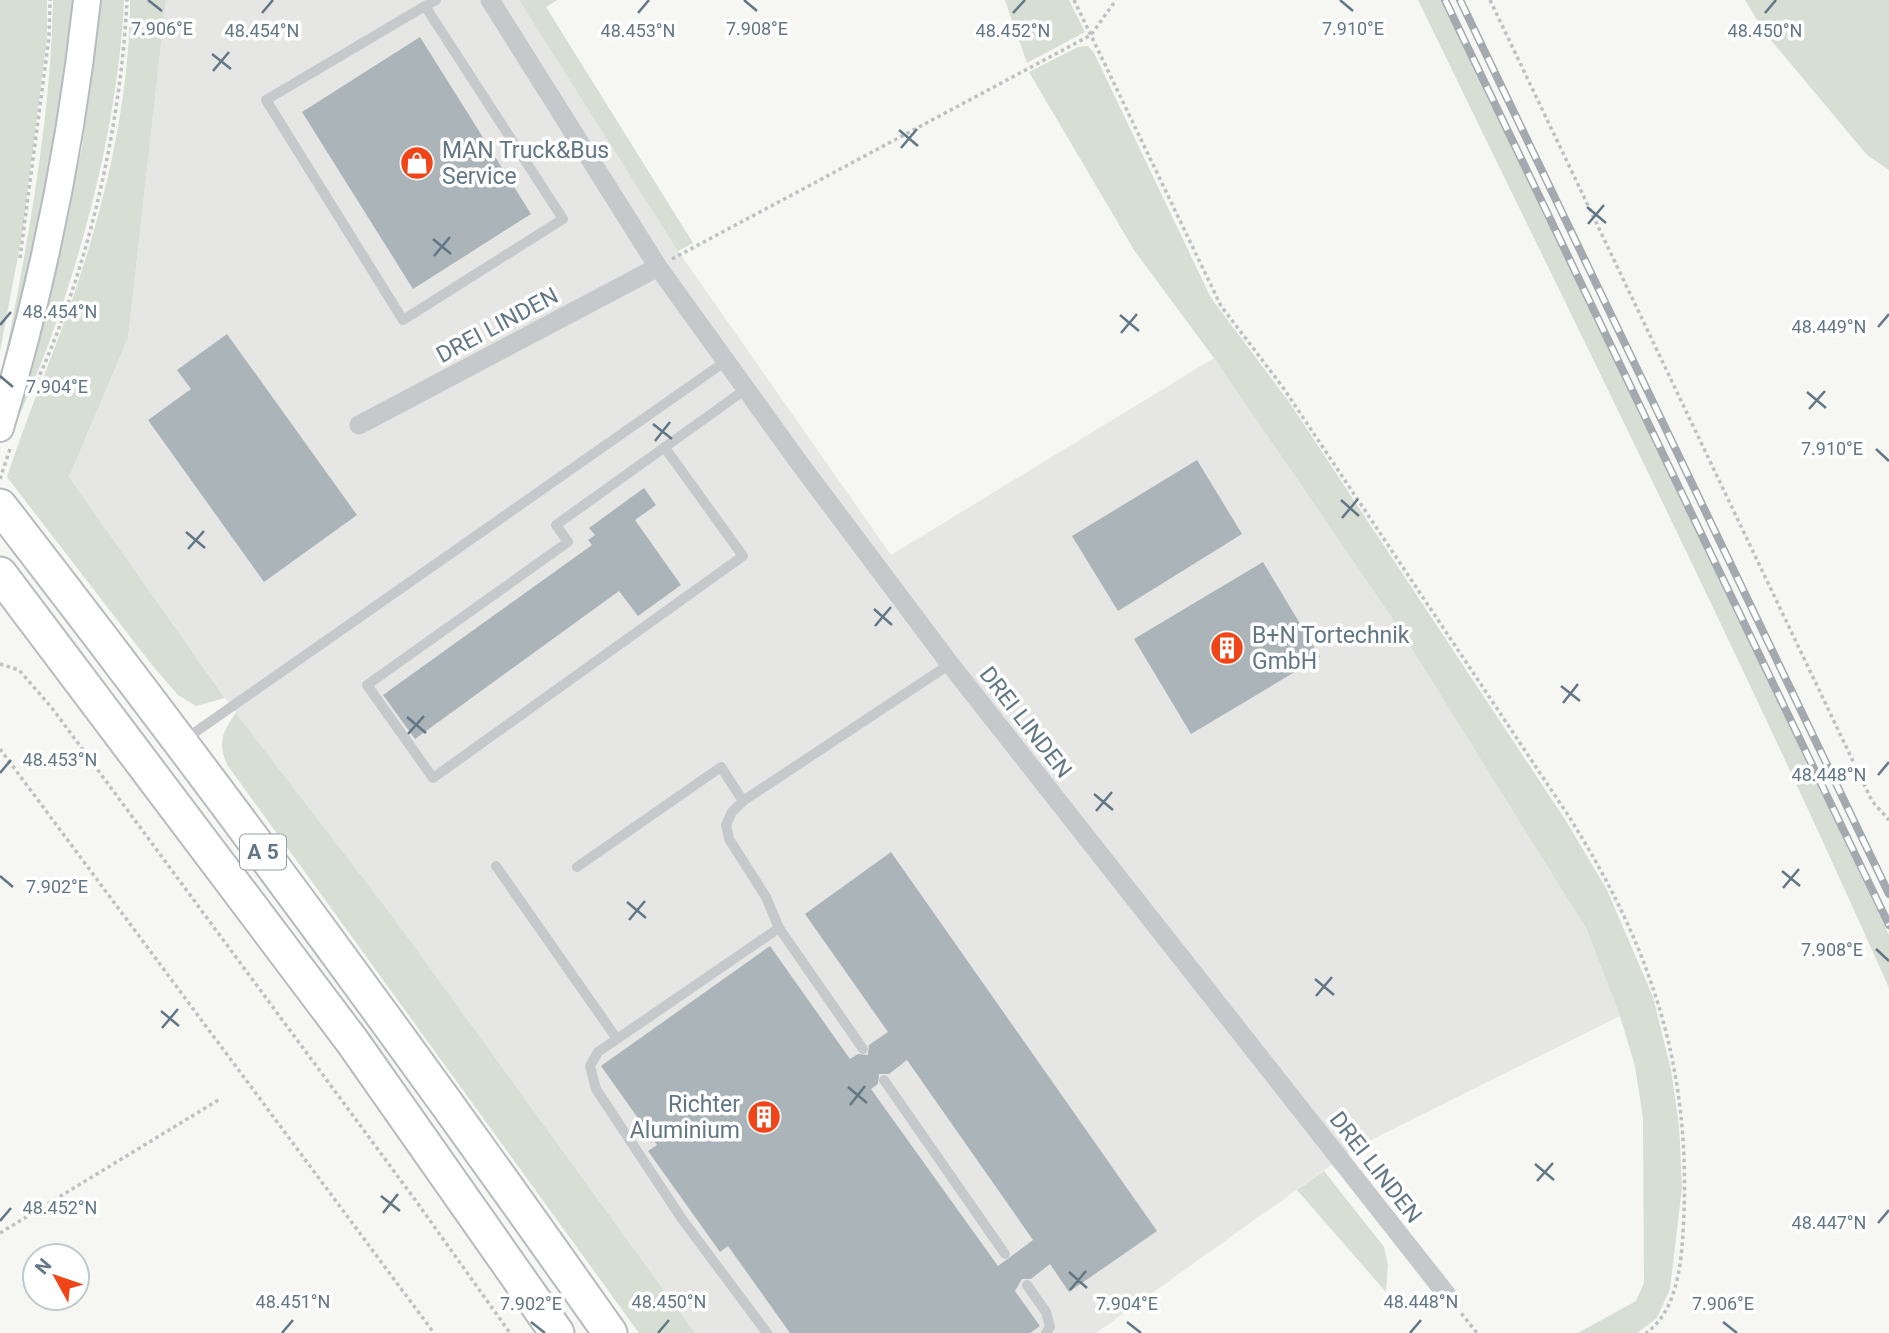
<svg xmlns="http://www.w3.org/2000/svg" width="1889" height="1333" viewBox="0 0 1889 1333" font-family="Roboto,sans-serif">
<rect width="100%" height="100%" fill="#f6f6f2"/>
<polygon fill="#e6e7e5" points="166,0 519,0 685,261 891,555 1214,358 1399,628 1535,846 1587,930 1620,1016 1355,1148 1096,1333 695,1333 393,917 236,713 69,477 128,338"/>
<g fill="#d7ded3">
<polygon points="0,0 47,0 47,37 22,235 0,351"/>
<path d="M 53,0 L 74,0 L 54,150 L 5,381 L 1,378 C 25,257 51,124 53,0 Z"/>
<path d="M 101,0 L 124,0 C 118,134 74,292 20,414 L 82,148 Z"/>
<path d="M 130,0 L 166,0 L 128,338 L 69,477 L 225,698 L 196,706 L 178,695 L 152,665 L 7,477 C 30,406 61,338 83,267 C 110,182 130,89 130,0 Z"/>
<polygon points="519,0 557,0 546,7 693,243 678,251"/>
<polygon points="1005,0 1069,0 1085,32 1027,63"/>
<path d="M 1418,0 L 1441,0 L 1486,89 L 1889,935 L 1889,988 C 1741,655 1577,328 1418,0 Z"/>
<polygon points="1745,0 1889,0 1889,170 1867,155 1765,33"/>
<polygon points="1088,46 1094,53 1211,298 1289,402 1566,821 1607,890 1653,997 1671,1070 1679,1126 1682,1187 1670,1289 1657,1318 1637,1333 1578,1333 1636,1301 1644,1283 1643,1118 1635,1066 1620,1016 1587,930 1399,628 1214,358 1134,250 1029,72 1078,47"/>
<path d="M 236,713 L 393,917 L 695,1333 L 639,1333 L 228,766 C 217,744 222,732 236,713 Z"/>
<polygon points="1324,1171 1384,1247 1388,1265 1386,1292 1297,1190"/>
</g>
<g fill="#abb4b9" fill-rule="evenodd">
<polygon points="420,37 531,214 413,289 302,112"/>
<polygon points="227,334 357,515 264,582 148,420 191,389 177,370"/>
<polygon points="1197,460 1242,534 1118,611 1072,536"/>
<polygon points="644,488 656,505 635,520 681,585 638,616 619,591 415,739 383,695 592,545 588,540 595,535 589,528"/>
<polygon points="1263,562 1320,657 1191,734 1134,639"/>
<path d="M 891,852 L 1157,1231 L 1069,1292 L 1050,1264 L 1031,1279 L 1022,1279 L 1015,1291 L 1040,1326 L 1030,1333 L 790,1333 L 728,1246 L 720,1252 L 648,1151 L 657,1145 L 601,1066 L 770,946 L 850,1059 L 858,1054 L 868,1055 L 869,1045 L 888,1032 L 805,914 ZM 907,1060 L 1033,1240 L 998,1266 L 871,1089 L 878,1084 L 879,1074 L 889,1074 Z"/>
</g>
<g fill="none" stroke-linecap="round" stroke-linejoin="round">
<g stroke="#b5bbbf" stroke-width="30">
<path id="secondary" d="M 0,428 C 43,285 71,148 87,0"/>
</g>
<g stroke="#b7bbbe" stroke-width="37">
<g id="motorway">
<path d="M 0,506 C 210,777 413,1053 610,1333"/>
<polyline points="0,574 352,1041 557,1333"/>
</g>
</g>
<g stroke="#bec1c3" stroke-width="3.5" stroke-dasharray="3.5 3.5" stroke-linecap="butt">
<path d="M 1074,0 L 1221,306 L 1282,386 L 1568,815 C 1653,950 1693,1072 1683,1232 C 1681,1267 1676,1312 1646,1333"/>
<polyline points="1490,0 1872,801 1889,820"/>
<polyline points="20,258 49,37 50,0"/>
<polyline points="672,259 1091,35 1116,0"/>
<path d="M 37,381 C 89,267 121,125 127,0"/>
<polyline points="0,479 11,446"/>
<polyline points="0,664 19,670 52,708 416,1201 510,1333"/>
<polyline points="0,749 434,1333"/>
<polyline points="0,1233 220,1099"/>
<polyline points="1457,1308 1477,1333"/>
</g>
<g stroke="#c5c9cc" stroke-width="10">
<polyline points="425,6 563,219 403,320 266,100 425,6 436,0"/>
<polyline points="665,448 743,556 433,778 367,685 568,542 556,525 746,389"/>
<polyline points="184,740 726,361"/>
<polyline points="496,866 617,1039"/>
<polyline points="577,867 721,767 743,801"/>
<polyline points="863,1049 779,928 766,897 729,839 726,825 732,812 743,801 950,664"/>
<polyline points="884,1080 1005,1254"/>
<polyline points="1027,1285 1046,1312 1050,1327 1046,1333"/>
<polyline points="767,1333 682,1219 596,1089 590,1066 598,1052 779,928"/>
</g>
<g stroke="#c5c9cc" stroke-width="19">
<polyline points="490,0 658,267 800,464 950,664 1447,1295"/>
<polyline points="359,425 658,267"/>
</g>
<use href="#secondary" stroke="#fff" stroke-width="26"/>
<use href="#motorway" stroke="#fff" stroke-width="33"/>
<g stroke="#a3aaaf" stroke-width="8">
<g id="rail">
<polyline points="1445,0 1889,925"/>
<polyline points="1460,0 1889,894"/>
</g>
</g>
<use href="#rail" stroke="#fff" stroke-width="5" stroke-dasharray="16" stroke-linecap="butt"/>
</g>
<path fill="none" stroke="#627785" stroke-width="2.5" d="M 148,0 L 162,11M 744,0 L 757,11M 1340,0 L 1353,11M 262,13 L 273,0M 638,13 L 649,0M 1013,13 L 1025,0M 1765,13 L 1776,0M 212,54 L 231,69M 213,71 L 229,52M 899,130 L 918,146M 901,148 L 917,129M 1587,207 L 1606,223M 1588,224 L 1604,205M 433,239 L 451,254M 434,256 L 450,237M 1120,315 L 1139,331M 0,325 L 11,312M 1878,327 L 1889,314M 1121,333 L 1137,314M 0,376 L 13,387M 1807,392 L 1826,408M 1809,409 L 1825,391M 653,424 L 672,439M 655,441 L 670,422M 1876,449 L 1889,461M 1341,500 L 1359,516M 1342,518 L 1358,499M 186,532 L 205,548M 188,549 L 204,531M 874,609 L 892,625M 875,626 L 891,607M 1561,686 L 1580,701M 1563,703 L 1578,684M 407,717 L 426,733M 408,734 L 424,716M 0,773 L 11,760M 1878,775 L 1889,762M 1094,794 L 1113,810M 1096,811 L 1112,792M 1782,871 L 1800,886M 0,876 L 13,887M 1783,888 L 1799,869M 627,902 L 646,918M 629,920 L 645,901M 1876,949 L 1889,961M 1315,979 L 1334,995M 1316,996 L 1332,977M 161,1011 L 179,1026M 162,1028 L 178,1009M 848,1087 L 867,1103M 850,1105 L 865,1086M 1535,1164 L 1554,1180M 1537,1181 L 1553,1163M 381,1196 L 400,1211M 383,1213 L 398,1194M 0,1221 L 11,1208M 1878,1223 L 1889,1210M 1069,1272 L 1087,1288M 1070,1290 L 1086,1271M 531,1322 L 545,1333M 1127,1322 L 1141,1333M 1723,1322 L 1737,1333M 282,1333 L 293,1320M 658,1333 L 669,1320M 1410,1333 L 1421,1320"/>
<defs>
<g id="shop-disc" transform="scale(1.75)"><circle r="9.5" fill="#ef4518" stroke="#fff"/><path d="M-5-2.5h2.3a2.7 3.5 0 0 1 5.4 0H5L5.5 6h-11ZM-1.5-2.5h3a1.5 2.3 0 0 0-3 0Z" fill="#fff"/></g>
<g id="building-disc" transform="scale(1.75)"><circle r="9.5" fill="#ef4518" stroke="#fff"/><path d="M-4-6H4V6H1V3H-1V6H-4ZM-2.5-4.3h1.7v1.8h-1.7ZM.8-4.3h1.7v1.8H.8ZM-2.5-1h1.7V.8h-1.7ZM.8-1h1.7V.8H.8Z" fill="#fff"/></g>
</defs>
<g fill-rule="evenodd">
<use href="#shop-disc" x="417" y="163"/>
<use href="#building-disc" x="1227" y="648"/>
<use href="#building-disc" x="764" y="1117"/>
</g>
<g text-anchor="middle" stroke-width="7" stroke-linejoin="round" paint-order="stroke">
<rect fill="#fff" stroke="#91a0aa" stroke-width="2" x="240" y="834.5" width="46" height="35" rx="5"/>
<g font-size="21" font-weight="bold" fill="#627785">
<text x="263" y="859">A 5</text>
</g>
<g font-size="23" fill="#627785" stroke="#fff" text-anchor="start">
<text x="442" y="158">MAN Truck&amp;Bus<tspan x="442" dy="26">Service</tspan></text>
<text x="1252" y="643">B+N Tortechnik<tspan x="1252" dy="26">GmbH</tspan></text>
<text x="740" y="1112" text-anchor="end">Richter<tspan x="740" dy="26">Aluminium</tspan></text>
</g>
<g font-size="23" fill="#627785" stroke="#fff">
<text transform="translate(497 325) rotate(-28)" y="8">DREI LINDEN</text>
<text transform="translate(1026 722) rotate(52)" y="8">DREI LINDEN</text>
<text transform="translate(1376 1167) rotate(52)" y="8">DREI LINDEN</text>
</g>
</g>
<g font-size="18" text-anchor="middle" fill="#627785" stroke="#fff" stroke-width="7" stroke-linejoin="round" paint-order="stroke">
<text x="757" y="35">7.908°E</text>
<text x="162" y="35">7.906°E</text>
<text x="1353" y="35">7.910°E</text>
<text x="262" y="37">48.454°N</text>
<text x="638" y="37">48.453°N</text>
<text x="1013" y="37">48.452°N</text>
<text x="1765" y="37">48.450°N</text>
<text x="60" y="318">48.454°N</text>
<text x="1829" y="333">48.449°N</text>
<text x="57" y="393">7.904°E</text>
<text x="1832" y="455">7.910°E</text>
<text x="60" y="766">48.453°N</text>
<text x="1829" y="781">48.448°N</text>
<text x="57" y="893">7.902°E</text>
<text x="1832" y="956">7.908°E</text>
<text x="60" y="1214">48.452°N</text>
<text x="1829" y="1229">48.447°N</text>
<text x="293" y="1308">48.451°N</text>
<text x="669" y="1308">48.450°N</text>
<text x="1421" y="1308">48.448°N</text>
<text x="531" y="1310">7.902°E</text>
<text x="1127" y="1310">7.904°E</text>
<text x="1723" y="1310">7.906°E</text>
</g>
<g transform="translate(56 1277) rotate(310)"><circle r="33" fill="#ffffff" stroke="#c0c9ce" stroke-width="2"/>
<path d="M0-5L12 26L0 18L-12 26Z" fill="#ef4518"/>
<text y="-10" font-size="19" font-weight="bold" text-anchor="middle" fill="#627785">N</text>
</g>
</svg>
